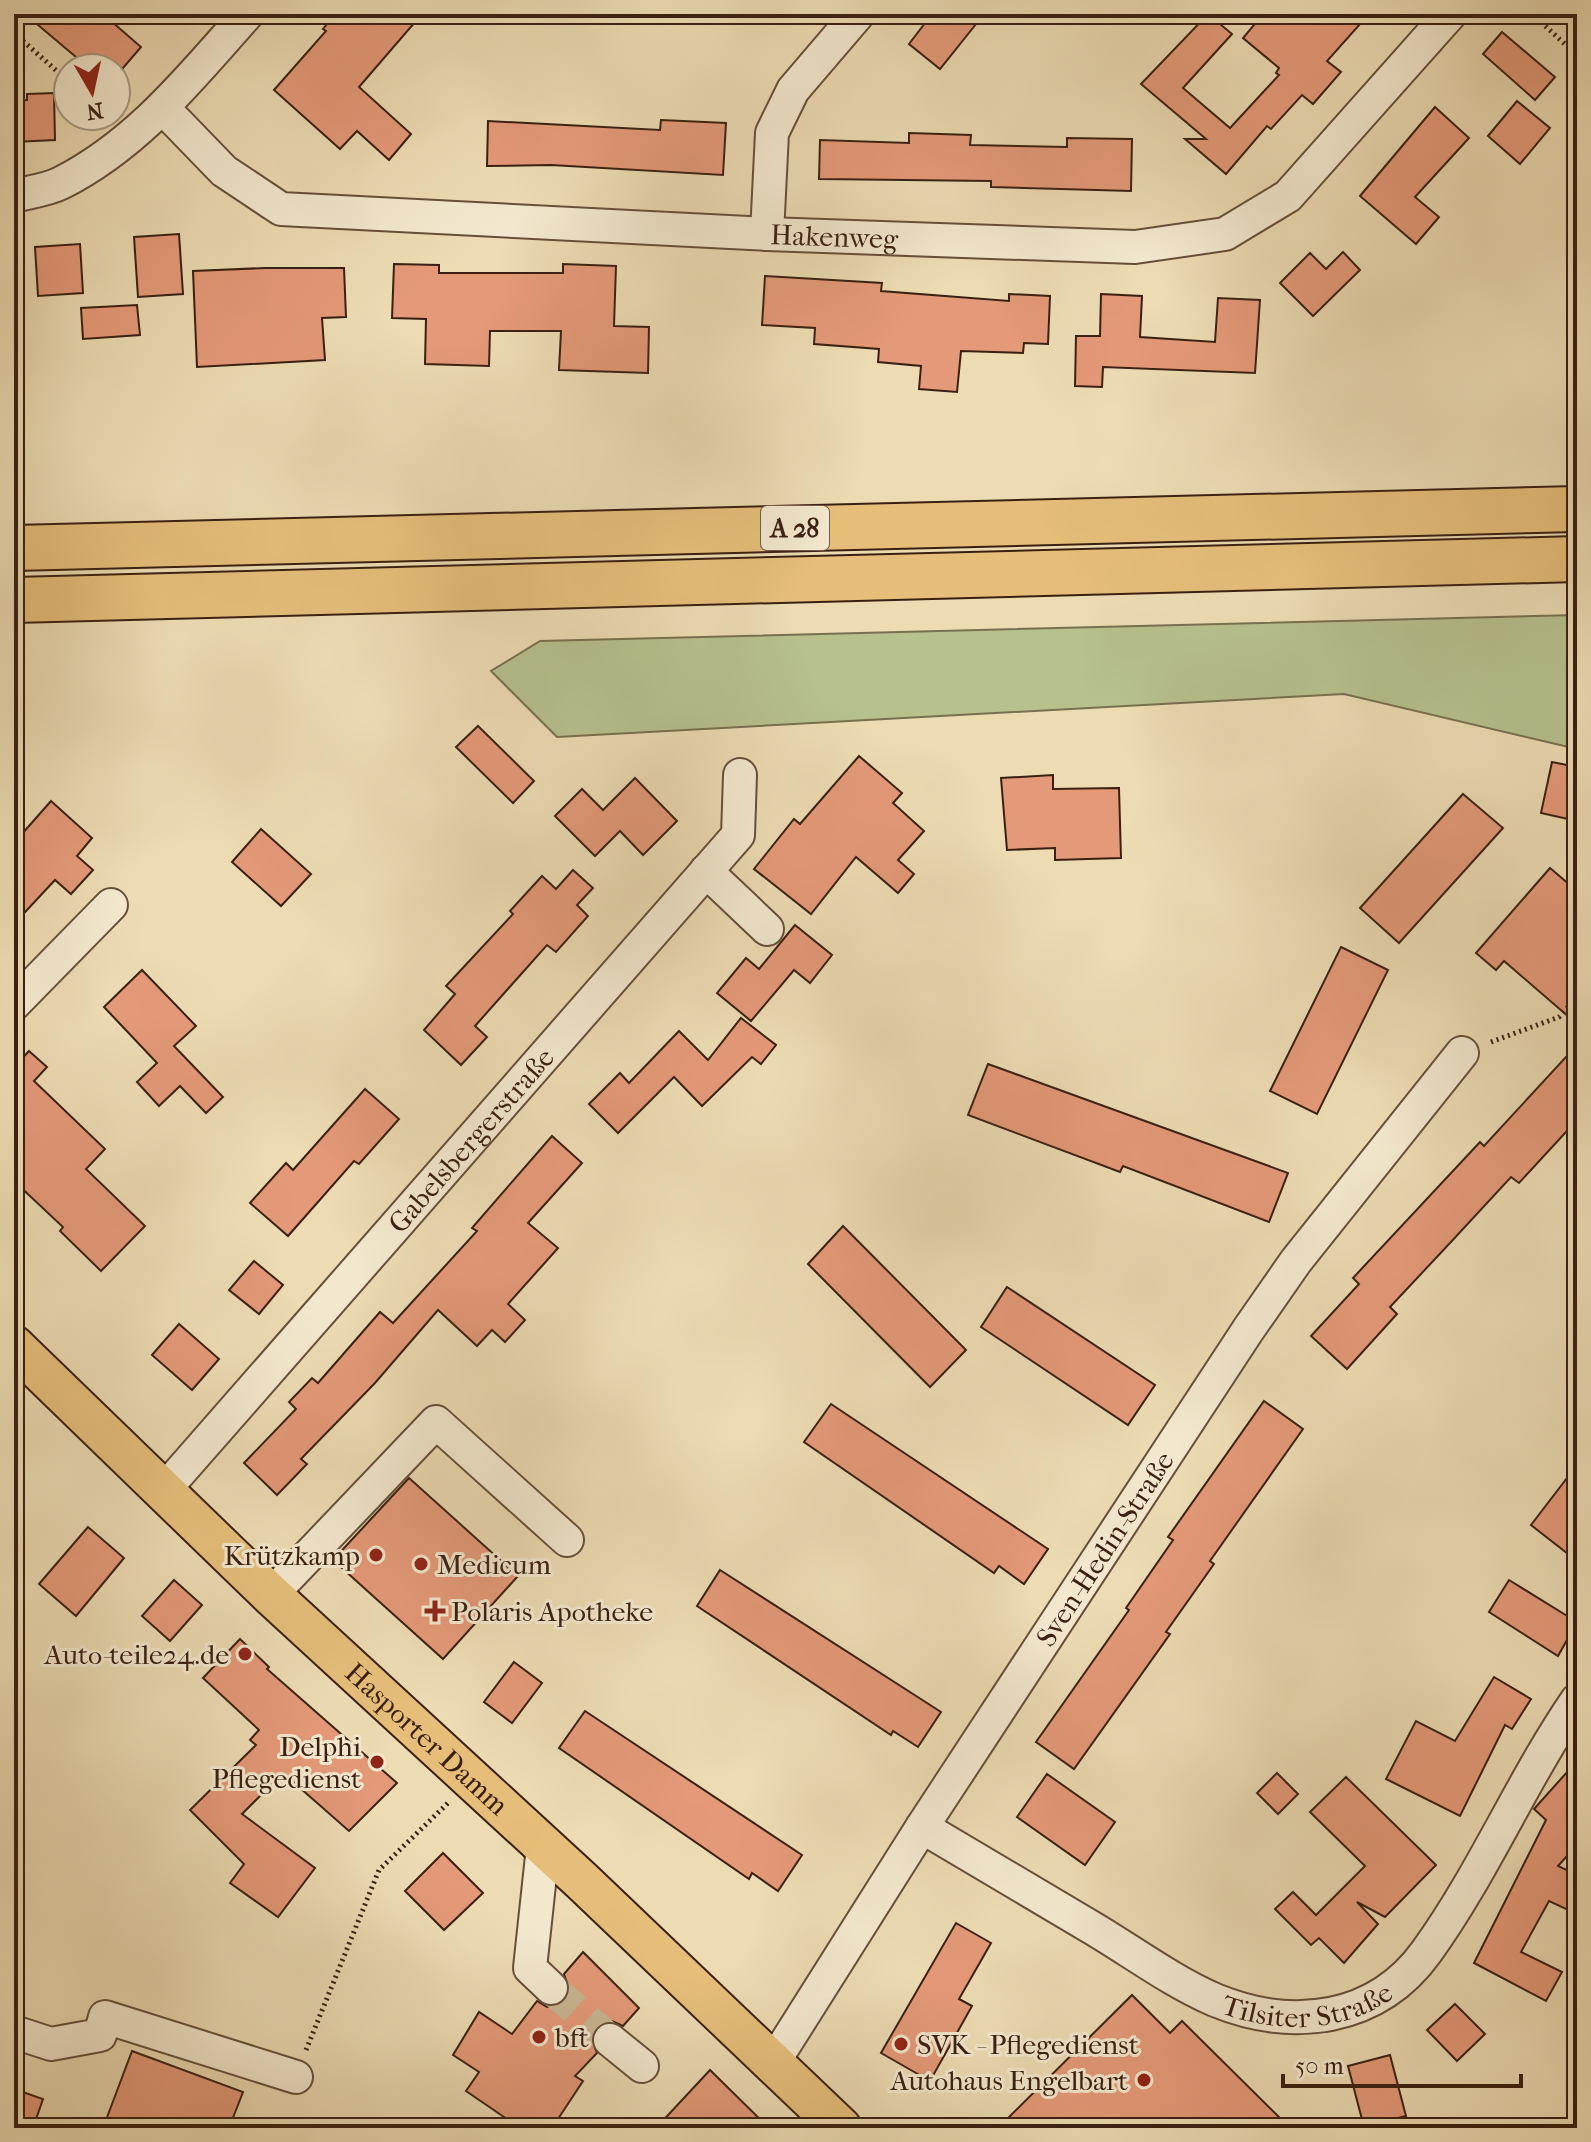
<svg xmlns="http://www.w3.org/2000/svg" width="1591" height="2142" viewBox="0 0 1591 2142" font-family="'IM FELL French Canon',serif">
<rect width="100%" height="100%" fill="#ecdbb3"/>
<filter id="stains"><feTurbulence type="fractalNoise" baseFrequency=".0025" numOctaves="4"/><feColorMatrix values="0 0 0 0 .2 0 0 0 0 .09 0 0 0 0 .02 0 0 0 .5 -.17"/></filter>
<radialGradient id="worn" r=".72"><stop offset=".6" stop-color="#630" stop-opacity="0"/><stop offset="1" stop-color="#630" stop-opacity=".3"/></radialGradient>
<polygon fill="#b6c18e" stroke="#787050" stroke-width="2" points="1577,615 1577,749 1344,694 557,737 491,671 540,641"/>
<g fill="#e49978" stroke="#3a2012" stroke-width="2">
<polygon points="25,14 103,14 141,47 123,68 89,68"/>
<polygon points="335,14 422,14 359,87 411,134 389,160 357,131 340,149 274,90 326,31 323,29"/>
<polygon points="932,14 984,14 940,69 909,44"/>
<polygon points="1208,14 1232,34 1183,88 1230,128 1279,75 1276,73 1279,68 1243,38 1263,14 1369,14 1327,61 1341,72 1313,104 1302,95 1271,129 1267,126 1226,174 1185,139 1206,139 1141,84"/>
<polygon points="1502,32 1555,77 1535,100 1483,54"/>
<polygon points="54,93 55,140 14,142 14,101 27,100 27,94"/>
<polygon points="1517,101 1550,128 1520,164 1488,136"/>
<polygon points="1435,107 1469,138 1415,197 1439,217 1416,244 1360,196"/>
<polygon points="661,120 726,123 723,175 551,165 487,166 488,121 660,130"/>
<polygon points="909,133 971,135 970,145 1067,147 1067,138 1132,139 1131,191 991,187 991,181 819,179 820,140 909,143"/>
<polygon points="179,234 183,294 138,297 134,237"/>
<polygon points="80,244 83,293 38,296 35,247"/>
<polygon points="1343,252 1360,270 1313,316 1280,283 1310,253 1326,269"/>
<polygon points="394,264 439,265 439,273 563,273 563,264 616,266 614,326 649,327 648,373 559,370 561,331 490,331 489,366 425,364 426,319 392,318"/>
<polygon points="265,268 344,268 346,317 322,318 325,360 197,367 193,271"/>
<polygon points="765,276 882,283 881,291 1009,301 1009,294 1050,296 1048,344 1024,343 1023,353 961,351 957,392 919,389 921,366 878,362 879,349 814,344 815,328 762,325"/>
<polygon points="1101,294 1142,296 1140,337 1215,342 1218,298 1260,300 1255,373 1103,367 1102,387 1075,386 1076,336 1100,336"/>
<polygon points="137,305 140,335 83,339 81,308"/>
<polygon points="478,726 534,781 513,803 456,747"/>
<polygon points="859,756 902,793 893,803 924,831 898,860 914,874 898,893 856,857 811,914 754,869 794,819 800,824"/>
<polygon points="1552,762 1577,767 1577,821 1541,813"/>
<polygon points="1053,775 1053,789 1119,788 1121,858 1055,860 1055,848 1007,850 1001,778"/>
<polygon points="635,778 677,821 643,855 620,831 595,856 555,816 582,789 603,810"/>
<polygon points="1463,794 1503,828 1399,943 1360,908"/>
<polygon points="51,801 92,838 77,856 93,870 71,894 55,880 14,924 14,843"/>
<polygon points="261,829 311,874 281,906 232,862"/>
<polygon points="1550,868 1577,891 1577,1024 1504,961 1496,970 1476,953"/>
<polygon points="573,870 593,888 577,905 588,916 556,952 547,945 475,1026 487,1037 461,1065 424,1030 455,994 446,986 513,914 510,911 542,876 556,889"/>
<polygon points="795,925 832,955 810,983 794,970 751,1021 717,993 746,958 759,969"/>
<polygon points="1341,947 1388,970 1317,1114 1270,1091"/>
<polygon points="142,970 196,1026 174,1046 223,1097 206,1113 180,1086 159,1106 137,1082 157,1063 104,1007"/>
<polygon points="741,1018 776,1045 761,1064 752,1057 702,1106 674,1077 618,1133 589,1104 620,1073 629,1083 679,1031 708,1060"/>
<polygon points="1577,1045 1577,1120 1519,1183 1511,1177 1450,1243 1390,1307 1397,1314 1347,1369 1311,1336 1359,1284 1353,1278 1480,1142 1484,1146"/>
<polygon points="29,1051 47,1067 34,1081 105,1149 86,1169 145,1226 101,1271 60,1231 63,1227 14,1181 14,1062 17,1064"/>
<polygon points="988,1064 1288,1173 1269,1222 1123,1166 1120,1172 968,1115"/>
<polygon points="365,1089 399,1119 359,1164 354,1161 288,1236 250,1203 286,1163 293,1170"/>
<polygon points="552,1136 582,1163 528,1223 558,1248 508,1304 525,1320 505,1342 492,1330 477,1346 438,1310 375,1383 301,1459 307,1464 277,1495 244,1463 296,1409 289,1402 312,1378 318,1383 380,1312 393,1323 477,1231 472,1228"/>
<polygon points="843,1226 966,1350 930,1387 808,1264"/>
<polygon points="254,1261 283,1285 259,1314 229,1290"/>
<polygon points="1007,1287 1155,1385 1128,1425 981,1327"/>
<polygon points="179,1324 219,1359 192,1390 152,1355"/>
<polygon points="1264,1401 1303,1429 1210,1561 1214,1564 1166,1632 1170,1634 1074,1769 1036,1742 1129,1610 1126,1608 1173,1540 1168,1537"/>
<polygon points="831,1404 1048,1549 1024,1584 999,1566 994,1573 804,1442"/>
<polygon points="1577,1465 1577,1561 1531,1525"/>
<polygon points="409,1478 518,1576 443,1659 333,1560"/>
<polygon points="88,1527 124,1558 76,1616 39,1584"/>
<polygon points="720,1570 941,1712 918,1747 893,1731 891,1735 697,1606"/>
<polygon points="174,1580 202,1605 170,1641 142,1616"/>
<polygon points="1509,1580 1577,1622 1558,1656 1489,1612"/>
<polygon points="240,1639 269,1667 267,1669 397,1783 349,1831 283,1773 242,1814 315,1868 278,1917 230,1883 244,1864 190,1810 256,1745 250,1740 259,1730 203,1678"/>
<polygon points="514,1662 542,1683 512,1723 484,1702"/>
<polygon points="1494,1677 1531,1699 1512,1729 1505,1725 1460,1816 1386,1779 1416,1721 1455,1741"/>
<polygon points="585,1711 802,1855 778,1891 752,1873 749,1879 559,1748"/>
<polygon points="1577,1761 1577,1845 1558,1866 1577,1875 1577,1914 1549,1901 1521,1952 1562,1972 1546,2001 1474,1963 1546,1820 1534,1809"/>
<polygon points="1277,1773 1298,1794 1278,1814 1257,1793"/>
<polygon points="1047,1774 1115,1822 1085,1865 1017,1817"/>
<polygon points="1346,1777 1436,1865 1385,1917 1357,1902 1378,1924 1344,1963 1319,1938 1311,1945 1275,1909 1293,1892 1316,1915 1365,1866 1310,1812"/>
<polygon points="443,1853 483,1893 444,1930 405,1891"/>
<polygon points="956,1923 991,1943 959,1999 972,2006 930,2081 881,2053"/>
<polygon points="583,1952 639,2008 623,2026 612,2021 595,2029 591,2038 597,2053 575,2076 583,2081 552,2128 520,2128 466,2091 479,2072 453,2055 479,2012 512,2034 537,2001 547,2007 564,2002 570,1992 564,1974"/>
<polygon points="1132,1995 1170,2033 1182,2021 1290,2128 998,2128"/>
<polygon points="1455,2004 1485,2034 1457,2061 1427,2030"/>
<polygon points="132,2051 243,2092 229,2128 103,2128"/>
<polygon points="1390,2055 1406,2116 1364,2127 1348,2066"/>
<polygon points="710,2070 769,2128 656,2128"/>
<polygon points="14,2089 43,2099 33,2128 14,2128"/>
</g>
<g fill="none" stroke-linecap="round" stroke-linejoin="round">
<polyline stroke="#c8b693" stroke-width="32" stroke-dasharray="32 16" stroke-linecap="butt" points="551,1988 610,2040"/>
<g stroke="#664f3a" stroke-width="36">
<g id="minor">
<path id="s1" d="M 163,108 L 224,171 L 281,209 L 767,234 L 1135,247 L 1225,234 L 1288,196 L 1450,14"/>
<path d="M 14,196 C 29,192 47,190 61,183 C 138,144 191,77 247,14"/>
<polyline points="767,234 772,133 793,90 858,14"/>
<polyline points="706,871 767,929"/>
<polyline points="14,1004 111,905"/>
<path id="s2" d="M 165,1489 L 738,835 L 740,775"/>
<polyline points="271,1595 436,1422 567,1540"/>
<path id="s3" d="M 922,1827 C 977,1860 1033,1893 1089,1926 C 1130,1950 1171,1981 1215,2000 C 1293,2032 1377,2021 1427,1951 C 1484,1872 1522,1780 1577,1700"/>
<polyline points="543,1847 530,1968 551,1988"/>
<polyline points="14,2032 51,2044 100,2035 105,2017 296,2077"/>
<polyline points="610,2040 642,2066"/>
<path id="s4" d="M 773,2063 L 922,1827 L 1248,1330 L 1296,1261 L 1462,1053"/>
</g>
</g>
<g stroke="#3a2012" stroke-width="44">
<g id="major">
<path id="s5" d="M 14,1346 L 271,1595 L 582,1881 L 841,2128"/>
</g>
</g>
<g stroke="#3a2012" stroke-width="48">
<g id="highway">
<polyline points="14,548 1577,509"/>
<polyline points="14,600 1577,559"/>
</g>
</g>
<g stroke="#3a2012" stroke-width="5" stroke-dasharray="2 4" stroke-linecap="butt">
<polyline points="1532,14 1577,55"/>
<polyline points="14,33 68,81"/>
<polyline points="1491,1042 1559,1017 1577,997"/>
<polyline points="306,2050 379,1870 448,1803"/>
</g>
<use href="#minor" stroke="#f3e8ce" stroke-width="32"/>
<use href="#major" stroke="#e6be7a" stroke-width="40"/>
<use href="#highway" stroke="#e6be7a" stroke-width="44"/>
</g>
<g fill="#8f2418" stroke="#f3e8ce" stroke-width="3">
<circle cx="376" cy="1555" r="8"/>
<circle cx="421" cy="1564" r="8"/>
<path d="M431 1599h8v8h8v8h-8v8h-8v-8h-8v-8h8z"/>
<circle cx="245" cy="1654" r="8"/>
<circle cx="377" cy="1762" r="8"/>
<circle cx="539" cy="2037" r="8"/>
<circle cx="901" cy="2044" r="8"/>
<circle cx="1144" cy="2080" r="8"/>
</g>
<g text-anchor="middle" stroke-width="6" stroke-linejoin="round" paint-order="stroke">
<rect fill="#f3e8ce" stroke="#725c4a" stroke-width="2" x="761" y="506" width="68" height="44" rx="6"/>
<g font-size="26" font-weight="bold" fill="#3a2012">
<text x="795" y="537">A 28</text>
</g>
<g font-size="28" fill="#3a2012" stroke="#f3e8ce">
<text dy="10" stroke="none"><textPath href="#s1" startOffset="710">Hakenweg</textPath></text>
<text dy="10" stroke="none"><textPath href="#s2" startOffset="464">Gabelsbergerstraße</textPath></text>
<text dy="10" stroke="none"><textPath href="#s4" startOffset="612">Sven-Hedin-Straße</textPath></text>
<text dy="10" stroke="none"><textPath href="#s5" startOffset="570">Hasporter Damm</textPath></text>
<text dy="10" stroke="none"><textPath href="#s3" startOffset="436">Tilsiter Straße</textPath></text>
</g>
<g font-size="28" fill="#3a2012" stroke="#f3e8ce" text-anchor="end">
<text x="360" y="1565">Krützkamp</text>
<text x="437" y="1574" text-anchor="start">Medicum</text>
<text x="451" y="1621" text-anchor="start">Polaris Apotheke</text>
<text x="229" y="1664">Auto-teile24.de</text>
<text x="361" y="1756">Delphi<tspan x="361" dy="32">Pflegedienst</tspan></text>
<text x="555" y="2047" text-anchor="start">bft</text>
<text x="917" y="2054" text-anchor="start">SVK - Pflegedienst</text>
<text x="1128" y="2090">Autohaus Engelbart</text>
</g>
</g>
<rect width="1591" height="2142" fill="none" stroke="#ecdbb3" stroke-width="48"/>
<rect x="16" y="16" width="1559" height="2110" fill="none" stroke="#3a2012" stroke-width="4"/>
<rect x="24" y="24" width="1543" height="2094" fill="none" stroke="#3a2012" stroke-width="2"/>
<g transform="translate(92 92) rotate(171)"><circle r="38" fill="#f3e8ce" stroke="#a99883" stroke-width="2"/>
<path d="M0-6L14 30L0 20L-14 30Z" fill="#8f2418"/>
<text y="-12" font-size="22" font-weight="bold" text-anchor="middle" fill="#3a2012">N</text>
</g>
<path d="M1283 2074v12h238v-12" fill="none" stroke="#3a2012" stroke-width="4"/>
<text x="1295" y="2074" font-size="24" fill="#3a2012" stroke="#f3e8ce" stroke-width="6" paint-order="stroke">50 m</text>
<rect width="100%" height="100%" filter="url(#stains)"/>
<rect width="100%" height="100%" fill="url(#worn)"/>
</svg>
